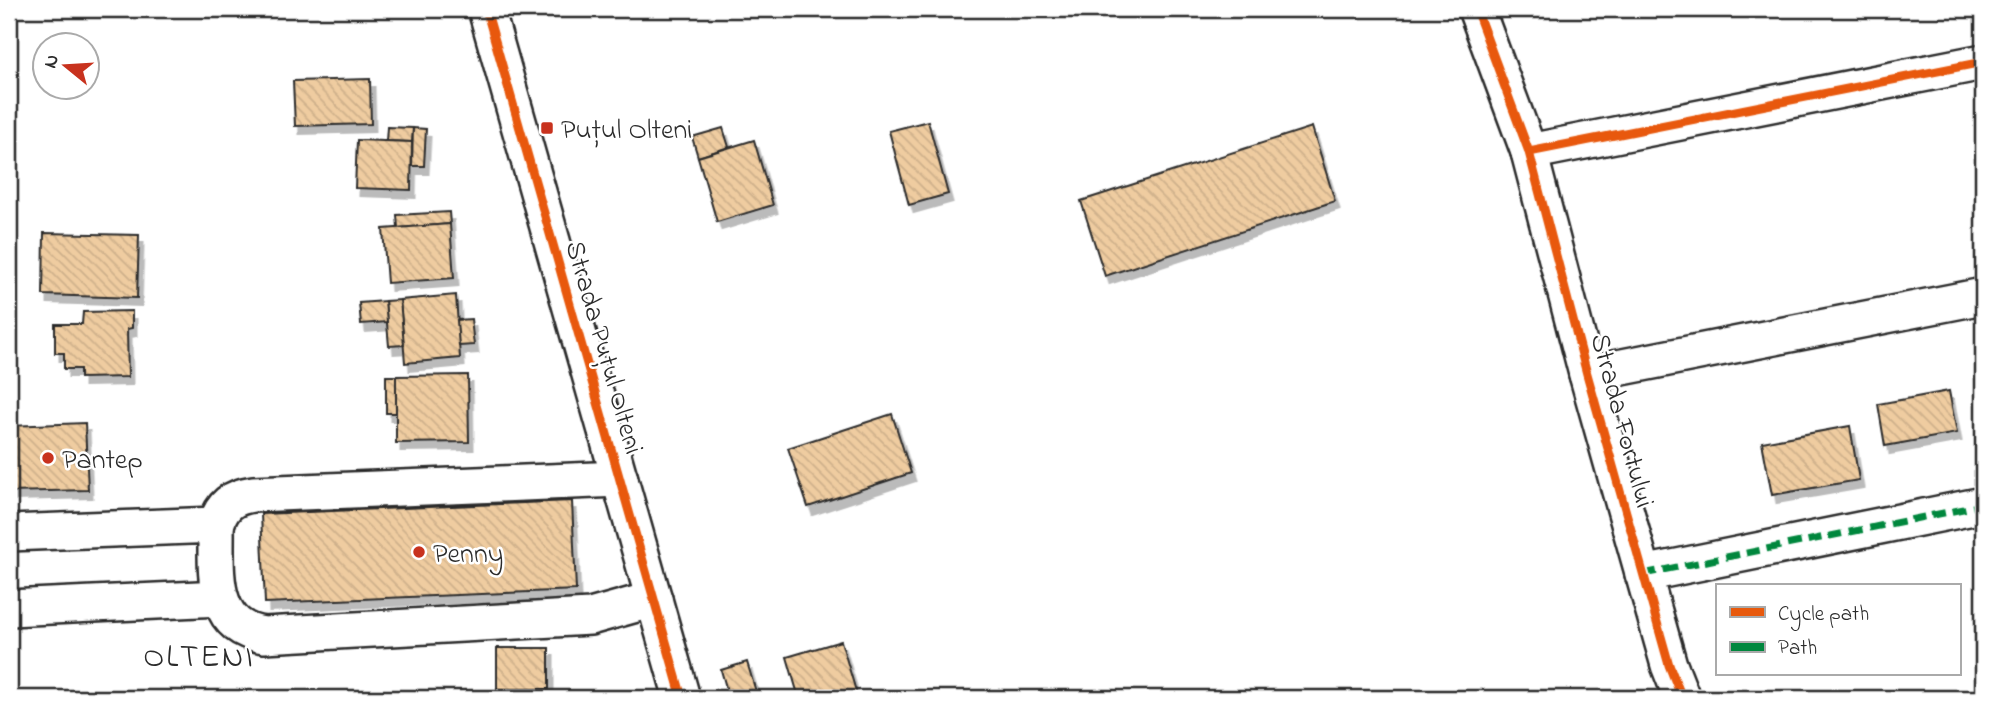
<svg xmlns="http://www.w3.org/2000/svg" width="1992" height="707" viewBox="0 0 1992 707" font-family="'Indie Flower',sans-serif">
<defs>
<pattern id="building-back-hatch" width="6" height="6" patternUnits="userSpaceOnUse" patternTransform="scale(1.75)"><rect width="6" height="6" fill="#efcca0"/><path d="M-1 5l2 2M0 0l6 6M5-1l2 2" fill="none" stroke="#cdaf8a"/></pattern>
<filter id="shadow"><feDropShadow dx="4.5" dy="8" stdDeviation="0" flood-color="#0004"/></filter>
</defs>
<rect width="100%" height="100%" fill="#fff"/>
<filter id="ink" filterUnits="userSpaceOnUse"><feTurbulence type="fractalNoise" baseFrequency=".0143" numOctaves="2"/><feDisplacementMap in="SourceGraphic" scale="14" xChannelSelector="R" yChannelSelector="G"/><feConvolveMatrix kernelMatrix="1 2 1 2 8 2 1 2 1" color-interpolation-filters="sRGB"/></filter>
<g filter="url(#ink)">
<g fill="url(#building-back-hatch)" stroke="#2b2b2b" stroke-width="2" filter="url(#shadow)">
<polygon points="370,79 371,124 295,126 293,81"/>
<polygon points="928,121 948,194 909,205 889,131"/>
<polygon points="387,127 413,128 412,142 386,141"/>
<polygon points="1312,127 1335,201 1105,276 1081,201"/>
<polygon points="413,128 426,129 424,166 412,166"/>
<polygon points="723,128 729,147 698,157 692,137"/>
<polygon points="357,140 412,142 411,190 355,188"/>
<polygon points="754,140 773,205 717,222 698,157"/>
<polygon points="449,212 450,224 398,228 397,215"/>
<polygon points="450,224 454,278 387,283 383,229"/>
<polygon points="44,233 139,235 137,298 43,295"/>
<polygon points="456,295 460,358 405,363 400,300"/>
<polygon points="400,300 404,345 389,346 385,301"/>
<polygon points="385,301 387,322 361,324 359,303"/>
<polygon points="132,311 132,328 127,329 128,377 80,378 80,369 64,369 64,353 55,353 55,324 82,324 83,312"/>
<polygon points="471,319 474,345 459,346 457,320"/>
<polygon points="468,375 469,442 396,443 396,376"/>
<rect x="386" y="376" width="10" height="37"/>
<polygon points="1949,391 1957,433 1885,446 1878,404"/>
<polygon points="892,414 911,473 808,507 788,448"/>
<polygon points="85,423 88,490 9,492 9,426"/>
<polygon points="1850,426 1859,480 1772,495 1762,442"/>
<polygon points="572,501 576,590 265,603 261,514"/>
<polygon points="841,641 858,698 799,698 787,657"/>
<rect x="497" y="648" width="52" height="41"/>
<polygon points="747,662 757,695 748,698 729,698 721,670"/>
</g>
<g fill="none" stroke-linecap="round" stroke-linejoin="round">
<g stroke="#2b2b2b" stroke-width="40">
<g id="minor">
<polyline points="486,9 682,698"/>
<polyline points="1476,9 1529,152 1587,374 1669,665 1682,698"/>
<polyline points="1529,152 1983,62"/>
<polyline points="1587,374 1983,296"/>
<path d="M 216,525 C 222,505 232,497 253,494 L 620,479"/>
<path d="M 9,533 L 216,525 C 217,568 208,627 264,635 L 590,617 L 654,599"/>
<polyline points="1643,574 1983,505"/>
<polyline points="9,608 220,598"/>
</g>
</g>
<use href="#minor" stroke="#fff" stroke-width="35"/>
<polyline stroke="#00873e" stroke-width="7" stroke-dasharray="14 7" stroke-linecap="butt" points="1643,574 1983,505"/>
<g stroke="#fff" stroke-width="13">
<g id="cycleway">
<polyline points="486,9 682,698"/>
<polyline points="1476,9 1529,152 1587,374 1669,665 1682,698"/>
<polyline points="1529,152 1983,62"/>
</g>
</g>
<use href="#cycleway" stroke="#e8590c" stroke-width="9"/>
</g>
</g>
<g fill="#c8321e" stroke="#fff" stroke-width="2.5">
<rect x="540" y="121" width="14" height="14" rx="3.5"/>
<circle cx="48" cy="458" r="7"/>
<circle cx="419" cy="552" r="7"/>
</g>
<g text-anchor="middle" stroke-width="5" stroke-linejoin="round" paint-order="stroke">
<g font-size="28" fill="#2b2b2b" stroke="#fff" text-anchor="start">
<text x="561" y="138">Puțul Olteni</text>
<text x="62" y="468">Pantep</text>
<text x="433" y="562">Penny</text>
</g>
<g font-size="28" fill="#2b2b2b" stroke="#fff">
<text transform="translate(606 347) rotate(74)" y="10">Strada Puțul Olteni</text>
<text transform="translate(1624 420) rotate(75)" y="10">Strada Fortului</text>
</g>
<g font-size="32" letter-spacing="2" fill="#2b2b2b" stroke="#fff">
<text x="199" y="666">OLTENI</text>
</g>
</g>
<rect width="1992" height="707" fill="none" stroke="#fff" stroke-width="35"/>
<rect x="18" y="18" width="1957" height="672" fill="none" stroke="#2b2b2b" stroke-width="2.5" filter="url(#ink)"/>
<rect x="1716" y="584" width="245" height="91" fill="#ffffff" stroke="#aaaaaa" stroke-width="2"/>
<rect x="1730" y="607" width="35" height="10" fill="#e8590c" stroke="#aaaaaa" stroke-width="2"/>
<text x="1778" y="620" font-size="21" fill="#2b2b2b">Cycle path</text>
<rect x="1730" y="642" width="35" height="10" fill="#00873e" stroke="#aaaaaa" stroke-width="2"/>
<text x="1778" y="654" font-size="21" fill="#2b2b2b">Path</text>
<g transform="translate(66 66) rotate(288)"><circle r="33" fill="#ffffff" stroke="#aaaaaa" stroke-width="2"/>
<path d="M0-5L12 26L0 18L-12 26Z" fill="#c8321e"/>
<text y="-10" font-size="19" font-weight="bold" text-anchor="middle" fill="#2b2b2b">N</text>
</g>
</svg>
